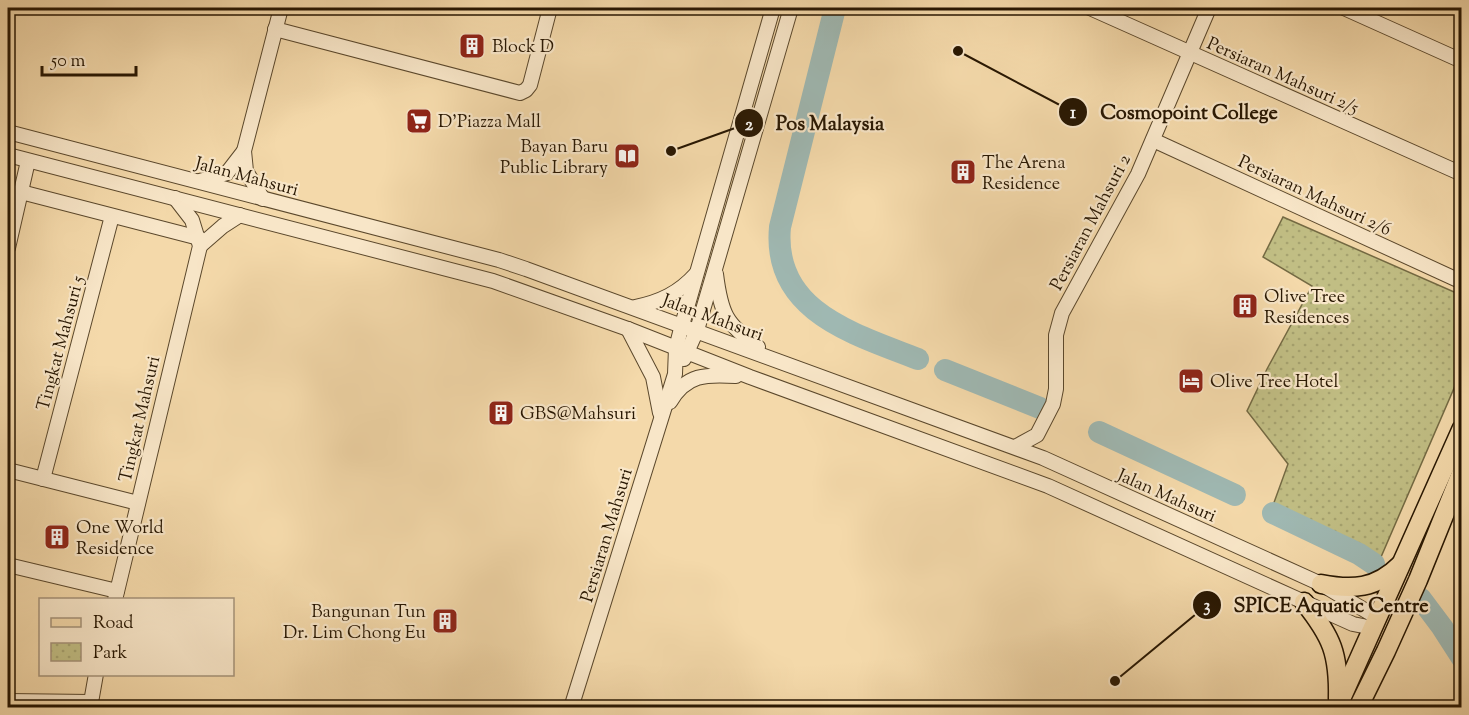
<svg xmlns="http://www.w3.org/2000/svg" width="1469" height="715" viewBox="0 0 1469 715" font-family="'Sorts Mill Goudy',serif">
<defs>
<pattern id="park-dots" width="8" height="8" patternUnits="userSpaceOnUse" patternTransform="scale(1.5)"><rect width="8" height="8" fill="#c1be84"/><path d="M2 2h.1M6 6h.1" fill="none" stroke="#a6a370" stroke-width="1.8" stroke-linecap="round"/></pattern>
</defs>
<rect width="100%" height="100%" fill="#f4d9aa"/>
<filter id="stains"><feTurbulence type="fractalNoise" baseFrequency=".00333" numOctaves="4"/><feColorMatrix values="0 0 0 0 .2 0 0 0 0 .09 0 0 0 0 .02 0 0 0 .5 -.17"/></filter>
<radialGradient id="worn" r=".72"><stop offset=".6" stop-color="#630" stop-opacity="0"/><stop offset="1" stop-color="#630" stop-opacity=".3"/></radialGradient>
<polygon fill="url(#park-dots)" stroke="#746a43" stroke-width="1.5" points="1283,217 1461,295 1461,372 1381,557 1272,508 1288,464 1247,411 1267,369 1312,286 1263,257"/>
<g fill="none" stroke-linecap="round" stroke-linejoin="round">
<g stroke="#9fb8b2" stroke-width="22">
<path d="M 835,8 L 780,227 C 772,312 855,334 918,359"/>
<polyline points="945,370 1040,408"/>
<polyline points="1099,432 1235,495"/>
<polyline points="1273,513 1359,554 1374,564"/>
<polyline points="1421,599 1442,627 1462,658"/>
</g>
<g stroke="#5b482c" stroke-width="16">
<g id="minor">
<polyline points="1090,8 1462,174"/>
<polyline points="1344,8 1462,61"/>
<polyline points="275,29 520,93 526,90 530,85 550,8"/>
<polyline points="8,132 499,260 526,269 1043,458 1321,584 1378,618"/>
<polyline points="1153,140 1462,282"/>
<polyline points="8,155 493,281 628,329 750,377 1048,486 1304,602 1353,624 1373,628"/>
<polyline points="200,181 227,173 244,151"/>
<polyline points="21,192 199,238"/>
<polyline points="263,199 246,171 244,151 281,8"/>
<polyline points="200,246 223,226 240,215"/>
<polyline points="8,248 28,161"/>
<path d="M 716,274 C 721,314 726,324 758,347"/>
<path d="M 635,307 C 660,302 679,293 696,274"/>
<polyline points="628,329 653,377 660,413"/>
<polyline points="684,359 697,330 715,269 791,8"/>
<path d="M 670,402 C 686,374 706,374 736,376"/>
<polyline points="1015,447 1037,435 1053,404 1056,389 1056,335 1062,313 1138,174 1209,8"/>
<polyline points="8,470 138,503"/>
<polyline points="43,479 112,216"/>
<polyline points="8,565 117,591"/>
<polyline points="115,600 200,246 192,220 175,198"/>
<polyline points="8,701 90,702"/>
<polyline points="90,708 96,674"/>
<polyline points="571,708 675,374 676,348 682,325 773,8"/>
</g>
</g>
<g stroke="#281702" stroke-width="21">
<g id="major">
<path d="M 1321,584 C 1352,590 1376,589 1400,565"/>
<path d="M 1304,602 C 1332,637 1339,654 1338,699"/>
<polyline points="1337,708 1462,428"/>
<polyline points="1358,708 1386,651 1418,580 1462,471"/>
</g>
</g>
<use href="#minor" stroke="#f8e6c8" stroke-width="14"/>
<use href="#major" stroke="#f4d9aa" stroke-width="18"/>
</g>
<defs>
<g id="building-square" transform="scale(1.35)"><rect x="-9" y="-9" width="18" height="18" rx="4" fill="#8f2418" stroke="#f8e6c8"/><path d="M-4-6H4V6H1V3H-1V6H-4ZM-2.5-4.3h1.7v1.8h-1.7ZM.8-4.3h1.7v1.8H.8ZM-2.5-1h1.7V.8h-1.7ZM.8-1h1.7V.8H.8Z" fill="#fff"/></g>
<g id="supermarket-square" transform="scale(1.35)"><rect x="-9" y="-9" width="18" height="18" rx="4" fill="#8f2418" stroke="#f8e6c8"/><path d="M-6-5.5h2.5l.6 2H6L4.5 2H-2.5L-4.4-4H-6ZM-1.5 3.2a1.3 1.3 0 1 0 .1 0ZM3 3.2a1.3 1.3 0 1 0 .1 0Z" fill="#fff"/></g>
<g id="library-square" transform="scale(1.35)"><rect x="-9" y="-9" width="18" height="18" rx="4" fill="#8f2418" stroke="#f8e6c8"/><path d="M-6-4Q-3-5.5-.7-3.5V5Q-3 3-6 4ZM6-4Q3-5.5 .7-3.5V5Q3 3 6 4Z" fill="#fff"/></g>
<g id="hotel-square" transform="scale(1.35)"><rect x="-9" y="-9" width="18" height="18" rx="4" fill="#8f2418" stroke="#f8e6c8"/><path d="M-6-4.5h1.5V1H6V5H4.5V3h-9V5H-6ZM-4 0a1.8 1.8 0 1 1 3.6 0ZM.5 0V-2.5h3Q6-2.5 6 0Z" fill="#fff"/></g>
</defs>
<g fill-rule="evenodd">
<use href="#building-square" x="472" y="46"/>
<use href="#supermarket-square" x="419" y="121"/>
<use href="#library-square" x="627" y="156"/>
<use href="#building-square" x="963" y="172"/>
<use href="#building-square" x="1245" y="306"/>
<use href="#hotel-square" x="1191" y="381"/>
<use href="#building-square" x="501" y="413"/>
<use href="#building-square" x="57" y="537"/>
<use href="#building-square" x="445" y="621"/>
</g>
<g text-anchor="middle" stroke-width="4.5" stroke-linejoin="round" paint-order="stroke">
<g font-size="18" fill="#281702" stroke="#f8e6c8" text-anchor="start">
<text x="492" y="52">Block D</text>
<text x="438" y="127">D'Piazza Mall</text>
<text x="608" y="152" text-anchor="end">Bayan Baru<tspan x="608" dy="21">Public Library</tspan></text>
<text x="982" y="168">The Arena<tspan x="982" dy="21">Residence</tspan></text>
<text x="1264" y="302">Olive Tree<tspan x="1264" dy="21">Residences</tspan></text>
<text x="1210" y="387">Olive Tree Hotel</text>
<text x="520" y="419">GBS@Mahsuri</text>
<text x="76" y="533">One World<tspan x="76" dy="21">Residence</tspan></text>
<text x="426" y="617" text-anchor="end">Bangunan Tun<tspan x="426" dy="21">Dr. Lim Chong Eu</tspan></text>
</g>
<g font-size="18" fill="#281702" stroke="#f8e6c8">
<text transform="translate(1283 75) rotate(24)" y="6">Persiaran Mahsuri 2/5</text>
<text transform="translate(247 176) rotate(15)" y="6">Jalan Mahsuri</text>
<text transform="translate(1315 195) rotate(25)" y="6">Persiaran Mahsuri 2/6</text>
<text transform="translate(1090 222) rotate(-62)" y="6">Persiaran Mahsuri 2</text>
<text transform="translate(713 317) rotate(20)" y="6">Jalan Mahsuri</text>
<text transform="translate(60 343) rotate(-75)" y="6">Tingkat Mahsuri 5</text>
<text transform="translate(139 419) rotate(-77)" y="6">Tingkat Mahsuri</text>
<text transform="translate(1167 495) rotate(24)" y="6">Jalan Mahsuri</text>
<text transform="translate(606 535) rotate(-73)" y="6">Persiaran Mahsuri</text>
</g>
</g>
<path fill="none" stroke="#281702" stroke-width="2" d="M958 51L1073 112M671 151L749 123M1115 681L1207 605"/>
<g fill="#281702" stroke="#f8e6c8" stroke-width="2">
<circle cx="958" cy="51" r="6"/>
<circle cx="671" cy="151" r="6"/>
<circle cx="1115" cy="681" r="6"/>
<circle cx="1073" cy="112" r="15"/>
<circle cx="749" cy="123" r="15"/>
<circle cx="1207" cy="605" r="15"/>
</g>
<g font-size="18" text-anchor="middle" font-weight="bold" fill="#fff">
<text x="1073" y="118">1</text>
<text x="749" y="130">2</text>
<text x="1207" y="611">3</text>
</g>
<g font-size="20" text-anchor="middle" font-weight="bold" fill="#281702" stroke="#f8e6c8" stroke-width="4.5" stroke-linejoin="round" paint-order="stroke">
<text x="1189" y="119">Cosmopoint College</text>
<text x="830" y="130">Pos Malaysia</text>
<text x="1331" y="612">SPICE Aquatic Centre</text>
</g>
<rect width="1469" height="715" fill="none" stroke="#f4d9aa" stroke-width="30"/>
<rect x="9" y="9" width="1451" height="697" fill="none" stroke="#281702" stroke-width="3"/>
<rect x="15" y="15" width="1439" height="685" fill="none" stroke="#281702" stroke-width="1.5"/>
<rect x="39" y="598" width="195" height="78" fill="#f8e6c8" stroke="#a59379" stroke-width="1.5"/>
<rect x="51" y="618" width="30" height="9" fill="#f4d9aa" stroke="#a59379" stroke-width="1.5"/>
<text x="93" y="628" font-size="18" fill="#281702">Road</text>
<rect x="51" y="643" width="30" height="18" fill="url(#park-dots)" stroke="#a59379" stroke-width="1.5"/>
<text x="93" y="658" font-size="18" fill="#281702">Park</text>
<path d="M42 66v9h94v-9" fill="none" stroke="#281702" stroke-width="3"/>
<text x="51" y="66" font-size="18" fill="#281702" stroke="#f8e6c8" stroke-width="4.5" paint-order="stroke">50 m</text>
<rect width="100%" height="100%" filter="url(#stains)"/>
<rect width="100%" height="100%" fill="url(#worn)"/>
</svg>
